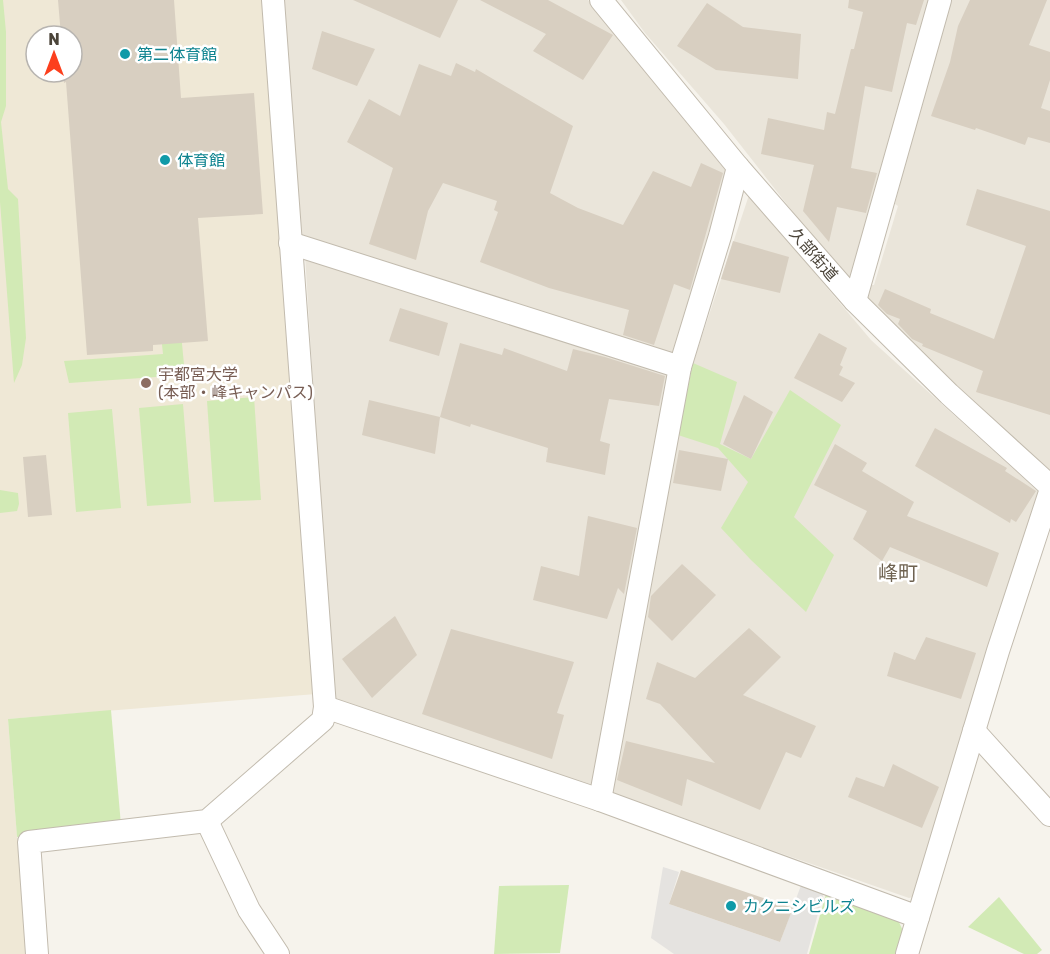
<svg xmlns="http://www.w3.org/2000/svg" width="1050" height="954" viewBox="0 0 1050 954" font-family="Rubik,'Noto Sans JP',sans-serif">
<rect width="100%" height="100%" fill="#f6f3ec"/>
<g fill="#eae5da">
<polygon points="281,0 588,0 734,173 675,357 299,236"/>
<polygon points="621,0 931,0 850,285 724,124 645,33"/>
<polygon points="949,0 1050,0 1050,471 933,368 867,299 871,285 874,285 898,206 895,204 912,135"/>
<polygon points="749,195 871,340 1039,492 920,895 909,898 613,795 610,786 693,363"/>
<polygon points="305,255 670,373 591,790 340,704 332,693"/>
</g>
<path fill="#efe8d6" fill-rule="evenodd" d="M 0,0 L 263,0 L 316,694 L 8,719 L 26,954 L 0,954 ZM 36,36 L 72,36 L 72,72 L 36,72 Z"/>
<g fill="#d2eab5">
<polygon points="0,0 3,0 6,32 6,106 1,122 8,189 18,199 26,338 22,365 14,383 0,202"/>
<polygon points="171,228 185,375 69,383 64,361 163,354 150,230"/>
<polygon points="693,363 737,382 720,444 751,459 790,390 841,425 794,517 834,555 806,612 751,560 721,528 748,482 718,448 678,435"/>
<polygon points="254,397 261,500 214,502 207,401"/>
<polygon points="183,404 191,503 147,506 139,408"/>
<polygon points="112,409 121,508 76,512 68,413"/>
<polygon points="0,490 18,493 19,504 17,511 0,513"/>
<polygon points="111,710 121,825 17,837 8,719"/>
<polygon points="569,885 560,953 494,954 499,886"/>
<polygon points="826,894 898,920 904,933 898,954 809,954"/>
<polygon points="999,897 1042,950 1037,954 1024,954 968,927"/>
</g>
<polygon fill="#e5e3e0" points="663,867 679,872 669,904 780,942 803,880 825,888 807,954 674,954 651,938"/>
<g fill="#d8cfc1">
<polygon points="58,0 174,0 181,98 254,93 263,214 198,218 208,341 153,345 153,351 87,355 66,82 64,83 63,72 72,72 72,36 61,36"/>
<polygon points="353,0 458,0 440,38"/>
<polygon points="480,0 548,0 613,35 583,80 533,51 546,34"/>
<polygon points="849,0 924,0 916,25 907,23 892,92 865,86 851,168 877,173 866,213 837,207 829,242 803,211 814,165 761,154 768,118 824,130 827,112 835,114 851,49 854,49 863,12 848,8"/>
<polygon points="970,0 1047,0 1029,45 1050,52 1050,80 1041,108 1050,111 1050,143 1028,137 1025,145 976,128 975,130 931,116 950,62 958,26"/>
<polygon points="707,3 743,27 801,34 798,79 716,70 677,46"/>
<polygon points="322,31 375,49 357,86 312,69"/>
<polygon points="456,63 475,72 476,69 573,126 550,193 578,208 623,225 653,171 691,187 701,163 723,173 690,290 674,284 654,345 623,335 629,310 549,288 480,262 498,212 494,210 497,201 443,183 428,211 416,260 369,244 393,168 347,142 369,99 400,116 419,64 451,76"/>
<polygon points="977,189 1050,211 1050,415 976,392 983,371 922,346 923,344 912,339 898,324 900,319 887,314 878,305 885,289 931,309 930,313 994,339 1026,246 966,225"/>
<polygon points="733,241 789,257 780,293 721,279"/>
<polygon points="400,308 448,323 439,356 389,341"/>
<polygon points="819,333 847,348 840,365 843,367 839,375 855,383 842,402 794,378"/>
<polygon points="460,343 502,355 504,348 567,371 573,349 605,357 665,376 659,406 609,399 600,441 610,444 605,475 546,462 548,448 471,424 470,427 440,417"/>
<polygon points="744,395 773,412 751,459 723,444"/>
<polygon points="369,400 440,417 435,454 362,435"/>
<polygon points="935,428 1007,468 1005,471 1036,491 1016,522 1011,519 1010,523 915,466"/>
<polygon points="835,444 867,463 862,471 914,502 907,516 999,553 987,587 890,547 882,561 853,539 867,511 814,485"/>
<polygon points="679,450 728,459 721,491 673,483"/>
<polygon points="46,455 52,515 28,517 23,457"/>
<polygon points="588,516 637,528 624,594 618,588 607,619 533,600 541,566 579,576"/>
<polygon points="682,564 716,595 672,641 648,617 651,596"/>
<polygon points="395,616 417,655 372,698 342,659"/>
<polygon points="749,628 781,657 743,695 816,726 801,758 786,752 760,810 687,779 682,806 617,780 626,741 715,763 660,704 646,699 657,662 695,678"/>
<polygon points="451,629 574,662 557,713 564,715 552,759 422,714"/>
<polygon points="926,637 976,653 961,699 887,676 894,652 915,660"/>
<polygon points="893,764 939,787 922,828 848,797 856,777 884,787"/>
<polygon points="681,870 793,908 780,942 669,904"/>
</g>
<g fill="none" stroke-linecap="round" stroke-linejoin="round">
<g stroke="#c2bbae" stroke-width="24">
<g id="street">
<polyline points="601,0 738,167 855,301 949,394 1050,486"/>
<polyline points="290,243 680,367"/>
<polyline points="855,301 940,0"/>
<polyline points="325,707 600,800 918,917"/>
<polyline points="974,731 1050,815"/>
<polyline points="600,800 680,367 720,236 738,167"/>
<polyline points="207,821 249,910 278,954"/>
<polyline points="37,954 29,842 207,821 323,720 325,707 273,0"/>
<polyline points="907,954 998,651 1050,492"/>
</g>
</g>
<use href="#street" stroke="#fff" stroke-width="22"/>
</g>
<g fill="#0f9aa8" stroke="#fff" stroke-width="2">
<circle cx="125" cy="54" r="6"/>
<circle cx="165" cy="160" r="6"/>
<circle cx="731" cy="906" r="6"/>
</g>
<circle fill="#8d6e63" stroke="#fff" stroke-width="2" cx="146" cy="383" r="6"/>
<g text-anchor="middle" stroke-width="5" stroke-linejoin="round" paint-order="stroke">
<g font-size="16" fill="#0d838f" stroke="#fff" text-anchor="start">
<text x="137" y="60">第二体育館</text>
<text x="177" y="166">体育館</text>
<text x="743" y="912">カクニシビルズ</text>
</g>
<g font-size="16" fill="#4b4439" stroke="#fff">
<text transform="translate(814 254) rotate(49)" y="6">久部街道</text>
</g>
<g font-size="16" fill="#785e54" stroke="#fff" text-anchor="start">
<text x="158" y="380">宇都宮大学<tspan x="158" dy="18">(本部・峰キャンパス)</tspan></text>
</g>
<g font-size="20" fill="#6e6250" stroke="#fff">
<text x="898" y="580">峰町</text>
</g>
</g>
<g transform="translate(54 54)"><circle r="28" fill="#ffffff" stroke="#b7b4b0" stroke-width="1.5"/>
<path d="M0-4.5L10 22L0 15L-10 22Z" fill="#fc3f1d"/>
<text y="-9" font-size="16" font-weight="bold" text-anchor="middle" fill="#4b4439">N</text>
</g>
</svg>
